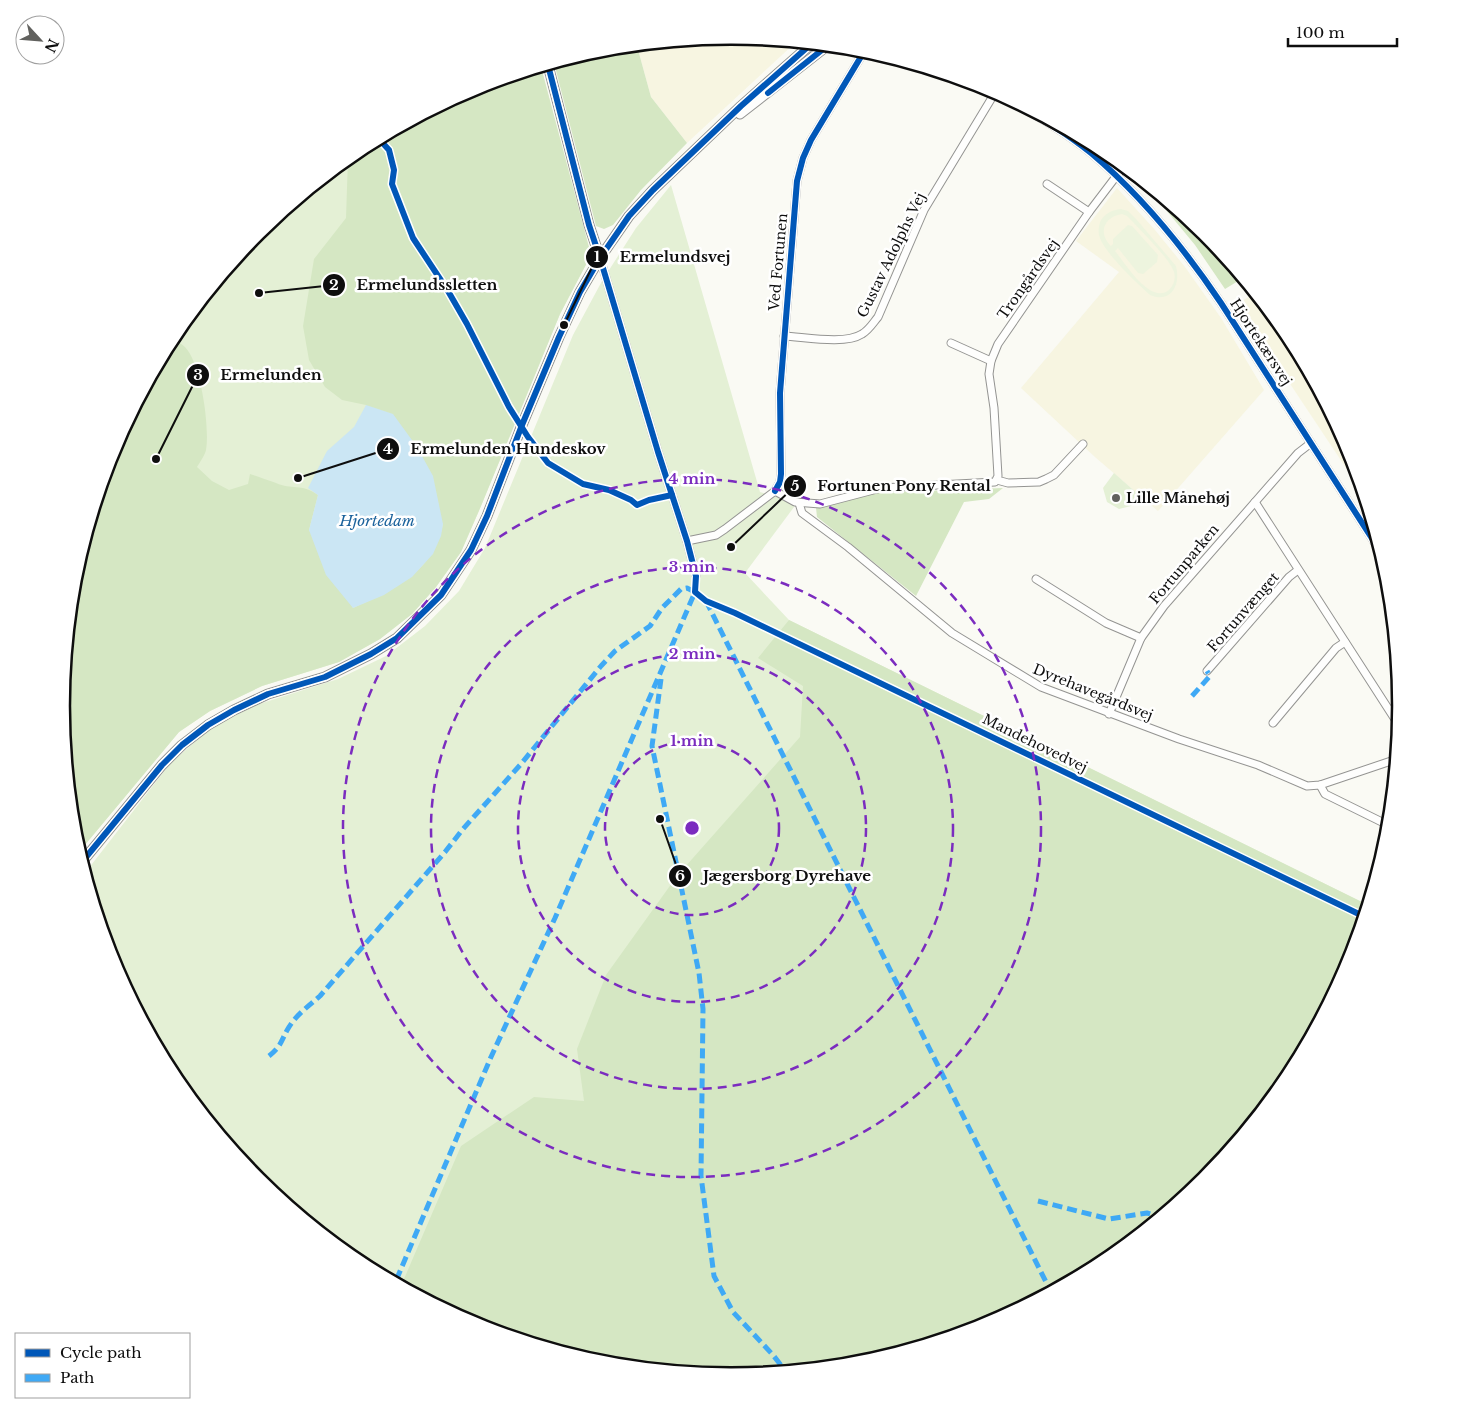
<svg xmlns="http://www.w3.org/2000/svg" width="1463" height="1413" viewBox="0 0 1463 1413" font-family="'Libre Baskerville',serif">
<rect width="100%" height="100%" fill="#fafaf4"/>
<g fill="#f7f5e1">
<polygon points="732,36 795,43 687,143 651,97 637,46"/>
<polygon points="1117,188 1155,230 1185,267 1221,318 1264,390 1158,511 1095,457 1021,388 1119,272 1076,241"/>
<polygon points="1255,293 1289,334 1351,450 1364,495 1237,304"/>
</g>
<g fill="#e4f0d5">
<polygon points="541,67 591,255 560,314 481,506 461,552 436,587 412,614 380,639 339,662 262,686 210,711 179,732 79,852 74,837 61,706 74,575 112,450 174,334 258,232 359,149 475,87"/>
<polygon points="671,185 760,492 797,503 745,573 789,620 1368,905 1351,963 1289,1079 1205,1181 1104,1264 988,1326 862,1364 731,1377 600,1364 475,1326 359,1264 257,1180 174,1079 112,963 85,873 169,765 210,728 256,705 338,679 386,656 425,626 459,591 485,548 573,335 602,281 636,228"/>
<polygon points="1114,473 1139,495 1131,506 1119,509 1107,502 1103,488"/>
</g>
<g fill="#d5e7c3">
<polygon points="637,46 651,97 687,143 641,190 613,225 604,229 596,226 554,63 601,49"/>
<path d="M 541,67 L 591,255 L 560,314 L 481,506 L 461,552 L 436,587 L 412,614 L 380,639 L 339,662 L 262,686 L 210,711 L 179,732 L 79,852 L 74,837 L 61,706 L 74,575 L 112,450 L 172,338 C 176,341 182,344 185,347 C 201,363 210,428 206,450 C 205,455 200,462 197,467 L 212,481 L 229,490 L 248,484 L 250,474 C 260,477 267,480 276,483 C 292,490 301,483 318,495 L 309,530 L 353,608 C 393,590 434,572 443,524 L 366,405 L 342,400 L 325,387 L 309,360 L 303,326 L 314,259 L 346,218 L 348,158 L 360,149 L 475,87 Z"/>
<polygon points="1130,170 1206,233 1243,278 1225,289 1195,245 1152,193 1128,173"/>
<polygon points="1003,488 989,499 964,502 916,596 817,517 816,508 871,493"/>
<polygon points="789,620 1368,905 1351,963 1289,1079 1205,1181 1104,1264 988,1326 862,1364 731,1377 600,1364 475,1326 401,1286 461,1146 534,1097 584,1101 577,1049 606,975 677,876 800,737 803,686 758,658"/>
</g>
<path fill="#edf4de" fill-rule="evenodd" d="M 1121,209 L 1128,211 L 1136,219 L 1176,266 C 1181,285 1171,304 1150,295 C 1137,283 1103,252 1099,235 C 1098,231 1099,224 1101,220 C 1106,213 1112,210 1121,209 ZM 1122,214 L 1127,216 L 1132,221 C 1142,232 1170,259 1174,272 C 1176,278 1174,285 1169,290 C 1150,305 1125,263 1115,251 L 1118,248 L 1138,273 L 1143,274 L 1157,262 L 1158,255 L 1132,226 L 1128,225 L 1113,239 L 1113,244 L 1111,246 C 1098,234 1103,217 1122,214 Z"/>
<polygon fill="#cbe6f4" points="366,405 393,414 417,447 433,476 443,524 441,536 433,554 412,577 384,595 353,608 326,575 309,530 318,495 308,488 327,451 354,427"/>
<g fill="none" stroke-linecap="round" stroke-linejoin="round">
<g stroke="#949492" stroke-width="9">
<g id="minor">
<path d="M 998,93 C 1030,112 1063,130 1091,153 C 1142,196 1184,248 1221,303 L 1382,554"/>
<polyline points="1047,184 1089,212"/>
<polyline points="600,258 658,452 687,541 696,576"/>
<path d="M 784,336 C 805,337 845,345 862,334 C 869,330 873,323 878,317 L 924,210 L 996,91"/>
<polyline points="951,343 991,361"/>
<polyline points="997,480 1008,483 1039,482 1046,479 1054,475 1083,444"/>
<polyline points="775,491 795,502 820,504 881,488 995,482 998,476 994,408 989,374 991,361 998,344 1089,212 1124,166"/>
<polyline points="1255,502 1400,727"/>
<polyline points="799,503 802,513 848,547 952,633 1041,687 1179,739 1258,765 1307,786 1320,785 1397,759"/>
<polyline points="687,541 716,535 725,529 775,491 780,482 781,474 780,393 797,181 803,158 811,140 865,50"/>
<polyline points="1036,579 1106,623 1141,638"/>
<polyline points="1207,671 1289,577 1298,570"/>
<polyline points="1109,714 1141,638 1164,606 1298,453 1311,443"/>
<polyline points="1273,723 1336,648 1345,642"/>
<polyline points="1320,785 1325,794 1390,826"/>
</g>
</g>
<g stroke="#949492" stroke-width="11">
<g id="tertiary">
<polyline points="548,65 589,225 600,258"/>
<polyline points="740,114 827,46"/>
<polyline points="82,862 162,765 182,745 208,725 234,710 268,694 325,677 371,654 397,638 441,595 471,550 487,516 522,425 559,337 580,292 600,258 629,216 653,190 741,106 811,44"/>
</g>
</g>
<use href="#minor" stroke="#fefefd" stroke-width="7"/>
<use href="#tertiary" stroke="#fefefd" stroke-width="9"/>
<g stroke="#3fa9f5" stroke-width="5" stroke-dasharray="10 5" stroke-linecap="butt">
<polyline points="706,601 1051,1292"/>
<polyline points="661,679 652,746 699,973 703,1009 701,1176 714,1276 733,1312 773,1355 780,1364 782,1372"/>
<polyline points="1192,696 1210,676 1207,671"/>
<path d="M 269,1056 C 282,1046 281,1040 289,1027 C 297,1014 310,1005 320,996 L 445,852 L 463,829 L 521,764 L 601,666 L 615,651 L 650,626 L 662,608 L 681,589 L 687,588 L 695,592 L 555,918 L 491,1057 L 395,1283"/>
<polyline points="1038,1201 1109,1219 1147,1213 1161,1217"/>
</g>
<g stroke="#fff" stroke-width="9">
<g id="cycleway">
<polyline points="548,65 589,225 600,258 658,452 687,541 696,576 695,592 706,601 735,613 1365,917"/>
<polyline points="768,93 827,46"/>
<path d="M 998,93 C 1030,112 1063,130 1091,153 C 1142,196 1184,248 1221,303 L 1382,554"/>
<polyline points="379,139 389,150 394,170 392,184 413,238 448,291 467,324 509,407 528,437 548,463 583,484 609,490 631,500 637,505 649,500 672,495"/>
<polyline points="775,491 780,482 781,474 780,393 797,181 803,158 811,140 865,50"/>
<polyline points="82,862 162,765 182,745 208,725 234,710 268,694 325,677 371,654 397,638 441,595 471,550 487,516 522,425 559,337 580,292 600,258 629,216 653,190 741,106 811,44"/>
</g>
</g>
<use href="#cycleway" stroke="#0057b8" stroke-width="6"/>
</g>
<g fill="none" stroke="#7b2cbf" stroke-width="2.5" stroke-dasharray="9 6">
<circle cx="692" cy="828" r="87"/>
<circle cx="692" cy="828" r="174"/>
<circle cx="692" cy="828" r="261"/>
<circle cx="692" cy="828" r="349"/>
</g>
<circle fill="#61615e" stroke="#fff" stroke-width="2" cx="1116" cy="498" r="5"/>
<g text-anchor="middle" stroke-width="5" stroke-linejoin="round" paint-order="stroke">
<g font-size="14" fill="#0e0e0e" stroke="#fff">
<text transform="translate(891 255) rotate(-64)" y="5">Gustav Adolphs Vej</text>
<text transform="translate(778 262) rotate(-85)" y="5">Ved Fortunen</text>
<text transform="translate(1028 279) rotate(-55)" y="5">Trongårdsvej</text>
<text transform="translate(1261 342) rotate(57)" y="5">Hjortekærsvej</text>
<text transform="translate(1184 564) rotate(-50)" y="5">Fortunparken</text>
<text transform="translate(1243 612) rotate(-49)" y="5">Fortunvænget</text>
<text transform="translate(1093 692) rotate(22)" y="5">Dyrehavegårdsvej</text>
<text transform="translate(1035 743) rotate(26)" y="5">Mandehovedvej</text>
</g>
<g font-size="14" font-weight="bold" fill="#0e0e0e" stroke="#fff" text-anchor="start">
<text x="1126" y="503">Lille Månehøj</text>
</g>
<g font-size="15" font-style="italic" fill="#1c639c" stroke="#fff">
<text x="377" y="526">Hjortedam</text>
</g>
</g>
<path d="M0 0H1463V1413H0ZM70 706a661 661 0 1 1 1322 0a661 661 0 1 1-1322 0Z" fill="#fff" fill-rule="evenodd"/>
<path fill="none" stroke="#0e0e0e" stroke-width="2.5" d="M70 706a661 661 0 1 1 1322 0a661 661 0 1 1-1322 0Z"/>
<circle cx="692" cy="828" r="8" fill="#7b2cbf" stroke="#fff" stroke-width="2.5"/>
<g font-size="15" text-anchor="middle" font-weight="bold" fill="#7b2cbf" stroke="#fff" stroke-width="5" stroke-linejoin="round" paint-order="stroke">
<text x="692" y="484">4 min</text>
<text x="692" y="572">3 min</text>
<text x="692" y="659">2 min</text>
<text x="692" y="746">1 min</text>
</g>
<path fill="none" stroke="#0e0e0e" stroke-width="2" d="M564 325L597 257M259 293L334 285M156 459L198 375M298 478L388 449M731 547L795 486M660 819L680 876"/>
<g fill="#0e0e0e" stroke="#fff" stroke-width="2">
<circle cx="564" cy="325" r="5"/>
<circle cx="259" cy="293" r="5"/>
<circle cx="156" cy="459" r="5"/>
<circle cx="298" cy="478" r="5"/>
<circle cx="731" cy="547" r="5"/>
<circle cx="660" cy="819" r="5"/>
<circle cx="597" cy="257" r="12"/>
<circle cx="334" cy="285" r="12"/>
<circle cx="198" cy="375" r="12"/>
<circle cx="388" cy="449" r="12"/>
<circle cx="795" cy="486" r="12"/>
<circle cx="680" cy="876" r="12"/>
</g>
<g font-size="15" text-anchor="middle" font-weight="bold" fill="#fff">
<text x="597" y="262">1</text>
<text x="334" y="290">2</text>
<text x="198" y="380">3</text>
<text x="388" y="454">4</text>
<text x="795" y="491">5</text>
<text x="680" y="881">6</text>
</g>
<g font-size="15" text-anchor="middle" font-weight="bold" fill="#0e0e0e" stroke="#fff" stroke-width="5" stroke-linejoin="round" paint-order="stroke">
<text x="675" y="262">Ermelundsvej</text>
<text x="427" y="290">Ermelundssletten</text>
<text x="271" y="380">Ermelunden</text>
<text x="508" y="454">Ermelunden Hundeskov</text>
<text x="904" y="491">Fortunen Pony Rental</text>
<text x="787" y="881">Jægersborg Dyrehave</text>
</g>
<rect x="15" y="1333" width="175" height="65" fill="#ffffff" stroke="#9f9f9f"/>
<rect x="25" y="1349" width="25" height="8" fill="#0057b8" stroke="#9f9f9f"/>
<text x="60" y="1358" font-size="15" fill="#0e0e0e">Cycle path</text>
<rect x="25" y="1374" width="25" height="8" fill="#3fa9f5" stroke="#9f9f9f"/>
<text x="60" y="1383" font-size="15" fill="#0e0e0e">Path</text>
<g transform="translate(40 40) rotate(116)"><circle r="24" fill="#ffffff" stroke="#9f9f9f"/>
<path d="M0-4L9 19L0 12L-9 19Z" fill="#61615e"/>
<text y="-8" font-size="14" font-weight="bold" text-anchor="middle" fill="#0e0e0e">N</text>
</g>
<path d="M1288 38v8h109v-8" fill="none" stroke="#0e0e0e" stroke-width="2.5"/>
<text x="1296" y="38" font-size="15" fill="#0e0e0e" stroke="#ffffff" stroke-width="4" paint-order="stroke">100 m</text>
</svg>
